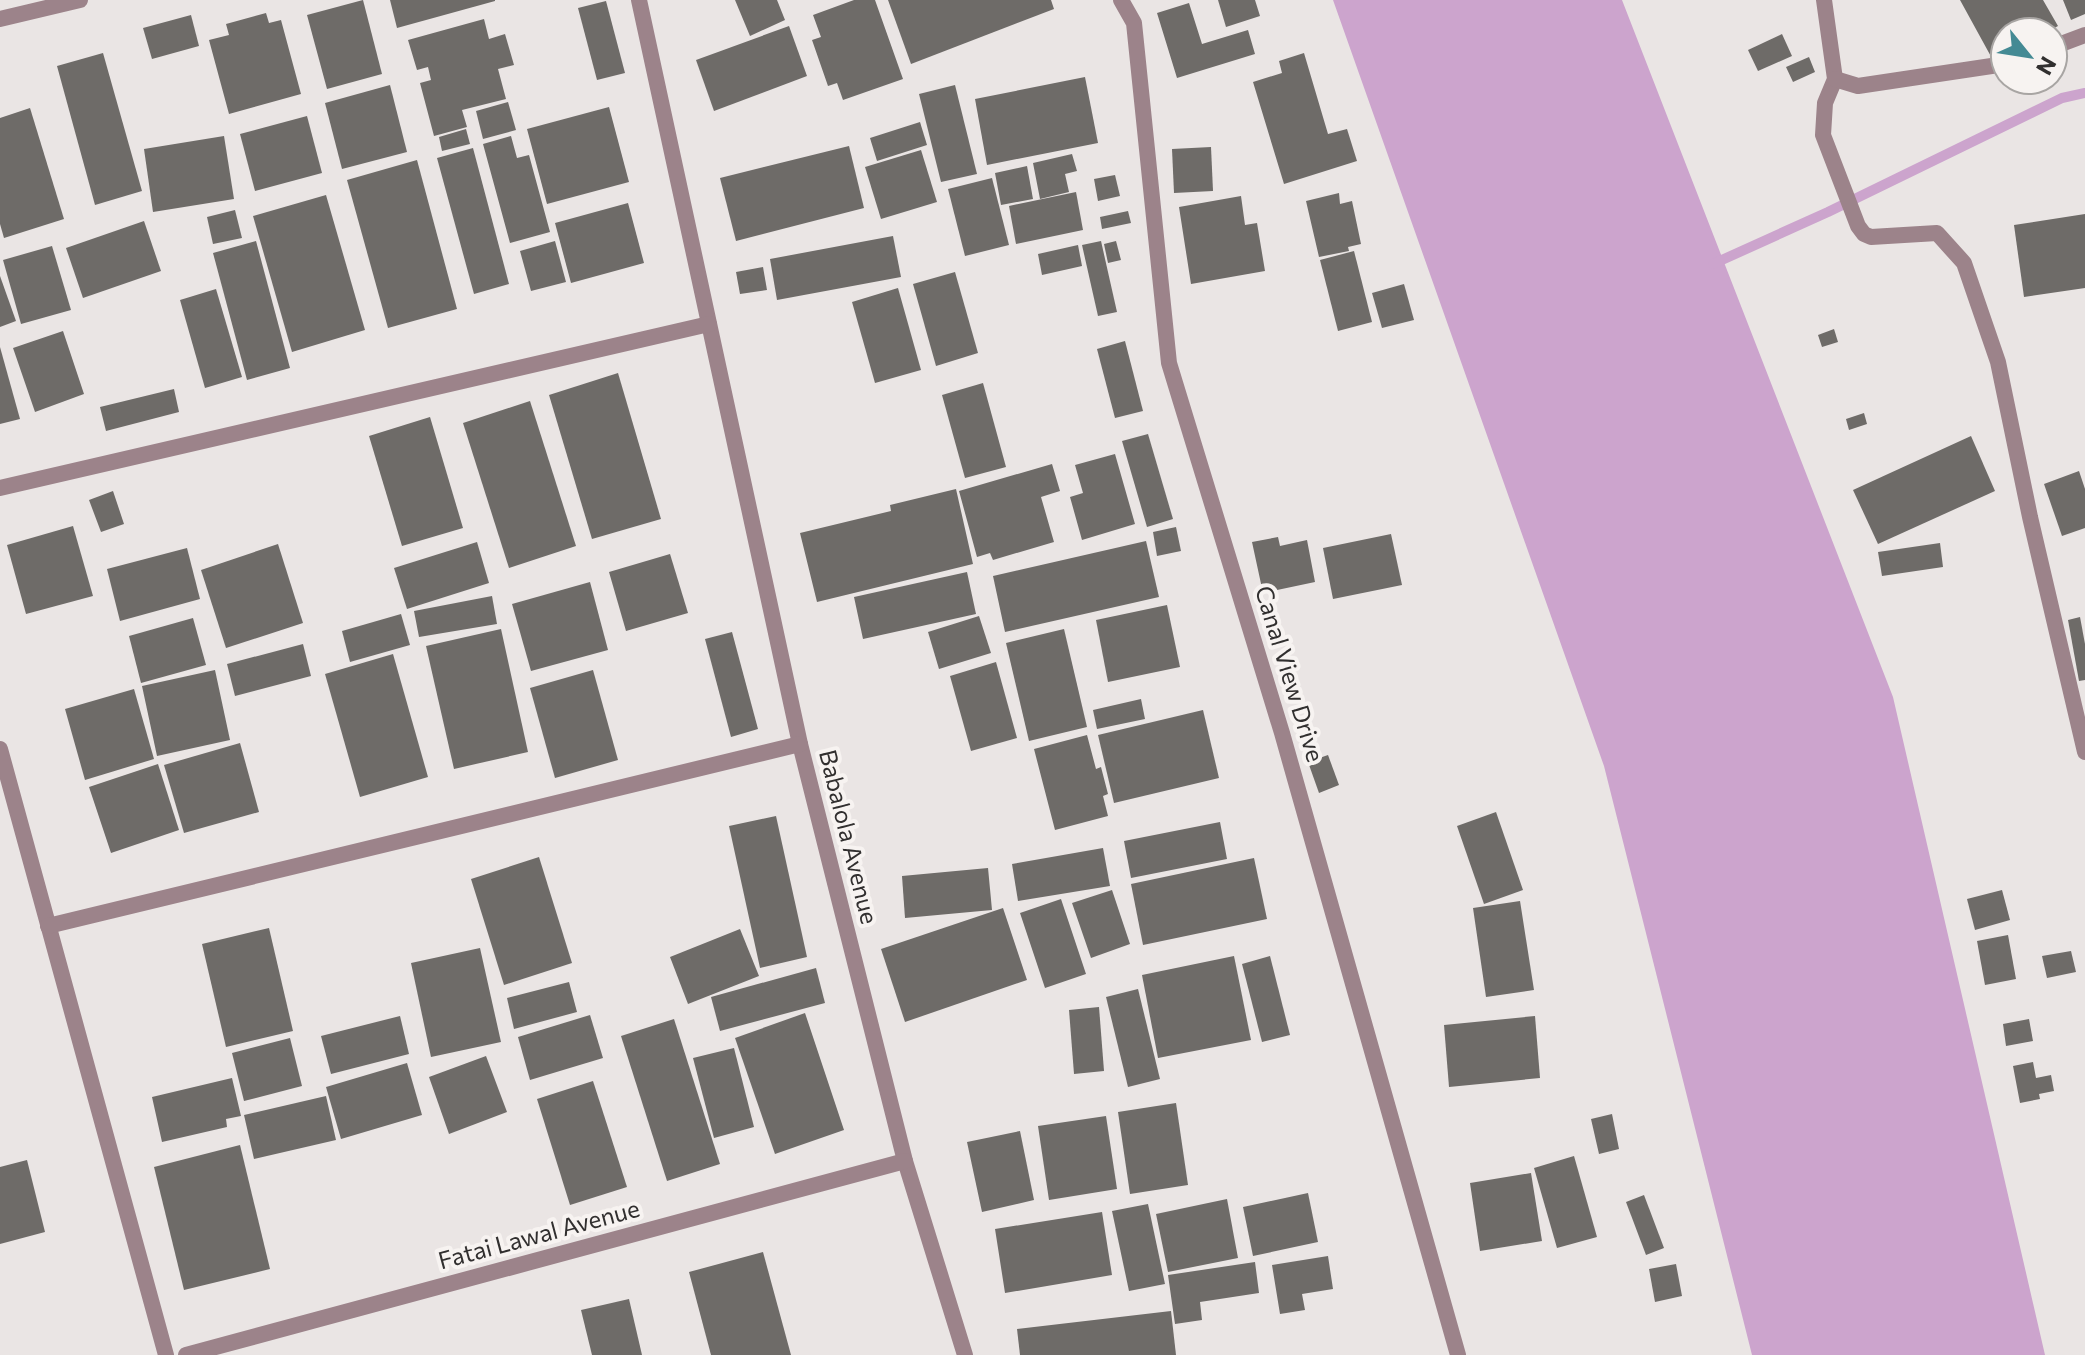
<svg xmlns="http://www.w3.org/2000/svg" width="2085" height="1355" viewBox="0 0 2085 1355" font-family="Commissioner,sans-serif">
<rect width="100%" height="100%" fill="#eae5e4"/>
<polygon fill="#cca4cd" points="1333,0 1622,0 1893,697 2045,1355 1752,1355 1604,766"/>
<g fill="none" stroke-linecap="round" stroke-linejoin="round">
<polyline stroke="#cca4cd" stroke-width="10" points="1713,264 1828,212 2062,98 2085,93"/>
</g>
<g fill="#6e6b68">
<polygon points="363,0 382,74 327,89 307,15"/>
<polygon points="390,0 495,0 495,1 397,28"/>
<polygon points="735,0 777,0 785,20 750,36"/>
<polygon points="854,0 875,0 903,79 843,100 837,83 828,86 812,40 821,37 813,15"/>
<polygon points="888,0 1051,0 1054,9 911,64"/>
<polygon points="1218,0 1255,0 1260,16 1226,27"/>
<polygon points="1960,0 2043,0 2058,26 2047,32 2005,32 2005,55 1994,62"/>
<polygon points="2063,0 2085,0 2085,14 2071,20"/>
<polygon points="606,1 625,73 597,80 578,8"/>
<polygon points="1189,3 1202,44 1248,30 1255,54 1177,78 1157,13"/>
<polygon points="266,13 269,23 281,20 301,94 229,114 209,40 229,35 226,24"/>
<polygon points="191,15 199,46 152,59 143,28"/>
<polygon points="484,19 489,39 505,34 514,65 498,69 506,99 462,110 467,127 434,136 420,83 431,80 428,67 417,70 408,40"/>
<polygon points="789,26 807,76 714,111 696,60"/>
<polygon points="1782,34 1792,56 1758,71 1748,50"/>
<polygon points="103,53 142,191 95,205 57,66"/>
<polygon points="1304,53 1328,134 1347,129 1357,161 1284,184 1253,82 1282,73 1279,61"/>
<polygon points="1809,57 1815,72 1793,82 1786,67"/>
<polygon points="1085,77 1098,143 987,165 975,99"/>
<polygon points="390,85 407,152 342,169 325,103"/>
<polygon points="955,85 977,174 941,182 919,94"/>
<polygon points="508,102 516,130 483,139 476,111"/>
<polygon points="609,107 629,182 547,204 527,129"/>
<polygon points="30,108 64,219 4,238 0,224 0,118"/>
<polygon points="307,116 322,173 255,191 240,134"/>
<polygon points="920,122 927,145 877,161 870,138"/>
<polygon points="466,129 470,144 442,151 439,137"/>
<polygon points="224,136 234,199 153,212 144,149"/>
<polygon points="511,136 517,158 529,155 550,232 510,243 483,144"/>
<polygon points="849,146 864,208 736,241 720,178"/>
<polygon points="1211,147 1213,191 1174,193 1172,149"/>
<polygon points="473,148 509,284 474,294 437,158"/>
<polygon points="921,150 937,202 881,219 865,167"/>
<polygon points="1072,154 1077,171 1065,174 1069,192 1040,199 1033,163"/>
<polygon points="417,160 457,309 388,328 347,180"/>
<polygon points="1027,166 1033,199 1001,205 995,173"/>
<polygon points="1115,175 1120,196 1098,201 1094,179"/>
<polygon points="992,178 1009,245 965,256 948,189"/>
<polygon points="1076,192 1083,230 1016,244 1009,206"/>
<polygon points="1339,193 1340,204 1352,201 1361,244 1348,247 1349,251 1319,257 1306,201"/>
<polygon points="326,195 365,330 292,352 253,216"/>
<polygon points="1241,196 1245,225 1257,223 1265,271 1191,284 1179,207"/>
<polygon points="628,203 644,263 571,283 555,223"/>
<polygon points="235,210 242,238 213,244 207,217"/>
<polygon points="1128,211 1131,223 1102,229 1100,217"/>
<polygon points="2085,214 2085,288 2024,297 2014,225"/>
<polygon points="144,221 161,271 83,298 66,248"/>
<polygon points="893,236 901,277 777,300 770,259"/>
<polygon points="256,241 290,368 247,380 213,253"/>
<polygon points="555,241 566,282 531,291 520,251"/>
<polygon points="1101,241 1117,312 1098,316 1082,245"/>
<polygon points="1116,241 1121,260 1108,263 1104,244"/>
<polygon points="1078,245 1082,266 1042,275 1038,254"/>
<polygon points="52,246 71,310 21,324 3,260"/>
<polygon points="1354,251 1372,322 1338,331 1320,260"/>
<polygon points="763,267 767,290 740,294 736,272"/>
<polygon points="955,272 978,353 936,366 913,284"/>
<polygon points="0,276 16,321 0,327"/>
<polygon points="1404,284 1414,320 1382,328 1372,293"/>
<polygon points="898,288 921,370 875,383 852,302"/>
<polygon points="216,289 242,377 205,388 180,300"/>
<polygon points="1834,329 1838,342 1822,347 1818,335"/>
<polygon points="63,331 84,394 35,412 13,348"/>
<polygon points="1125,341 1143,411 1115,418 1097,349"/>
<polygon points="0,347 20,419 0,424"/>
<polygon points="618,373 661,519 592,539 549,395"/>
<polygon points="983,383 1006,467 965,478 942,395"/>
<polygon points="174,389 179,412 106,431 100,407"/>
<polygon points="530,401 576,546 509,568 463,423"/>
<polygon points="1864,413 1867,424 1849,430 1846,419"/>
<polygon points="430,417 463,528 402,546 369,436"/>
<polygon points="1148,434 1173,519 1147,527 1122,441"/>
<polygon points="1971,436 1995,491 1878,544 1853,490"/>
<polygon points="1115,454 1135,524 1082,540 1070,497 1083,493 1075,465"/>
<polygon points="1052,464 1060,491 1041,497 1054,542 993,560 990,553 977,557 959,491"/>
<polygon points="2079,471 2085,489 2085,528 2062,536 2044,484"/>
<polygon points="956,489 973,564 817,602 800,533 891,511 890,505"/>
<polygon points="113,491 124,524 101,532 89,500"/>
<polygon points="73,526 93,596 26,614 7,545"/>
<polygon points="1176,527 1181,551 1157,556 1153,532"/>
<polygon points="1391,534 1402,585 1333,599 1323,548"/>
<polygon points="1278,537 1280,546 1307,540 1315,582 1263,593 1252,542"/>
<polygon points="1146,541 1159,597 1005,632 993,576"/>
<polygon points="477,542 489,583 407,609 394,568"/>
<polygon points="1940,543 1943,567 1882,576 1878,552"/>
<polygon points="278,544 303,623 226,648 201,570"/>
<polygon points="187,548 200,599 120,621 107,569"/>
<polygon points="670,554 688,613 626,631 609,572"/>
<polygon points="967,572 976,614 863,639 854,597"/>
<polygon points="590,582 608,650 531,671 512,604"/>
<polygon points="492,596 497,624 419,637 414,611"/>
<polygon points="1167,605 1180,667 1108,682 1096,620"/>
<polygon points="401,614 410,645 350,662 342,631"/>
<polygon points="979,616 991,653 939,669 928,632"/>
<polygon points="2080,617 2085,644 2085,680 2079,681 2068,620"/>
<polygon points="193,618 206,665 141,683 129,636"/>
<polygon points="501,629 528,752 454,769 426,646"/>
<polygon points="1064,629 1087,727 1029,741 1006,643"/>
<polygon points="732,632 758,729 731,737 705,639"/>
<polygon points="303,644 311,676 235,696 227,664"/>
<polygon points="393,654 428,777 360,797 325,674"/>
<polygon points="996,662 1017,738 971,751 950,676"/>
<polygon points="215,670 230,740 157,756 142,686"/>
<polygon points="593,670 618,760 555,778 530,688"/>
<polygon points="134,689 154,759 85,780 65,709"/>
<polygon points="1141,699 1145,719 1097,729 1093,710"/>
<polygon points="1203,710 1219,778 1114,803 1098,735"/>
<polygon points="1087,735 1096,769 1101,767 1108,794 1103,796 1108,816 1055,830 1034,749"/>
<polygon points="240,743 259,812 184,833 164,765"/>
<polygon points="1328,755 1339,785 1319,793 1308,762"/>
<polygon points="158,764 179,830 111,853 89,787"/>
<polygon points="1496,812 1523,890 1484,904 1457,826"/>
<polygon points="776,816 807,957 760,968 729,826"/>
<polygon points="1220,822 1227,859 1131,878 1124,841"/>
<polygon points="1103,848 1110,886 1018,901 1012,864"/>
<polygon points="539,857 572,963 504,985 471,879"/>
<polygon points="1254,858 1267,919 1143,945 1131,884"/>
<polygon points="988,868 992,910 905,918 902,876"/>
<polygon points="1112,890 1130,944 1091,958 1072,903"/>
<polygon points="2002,890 2010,920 1975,930 1967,899"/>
<polygon points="1061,899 1086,974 1045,988 1020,913"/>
<polygon points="1520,901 1534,990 1486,997 1473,908"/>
<polygon points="1003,908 1027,980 905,1022 881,949"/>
<polygon points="269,928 293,1031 226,1047 202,944"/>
<polygon points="740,929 759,976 688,1004 670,957"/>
<polygon points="2008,935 2016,979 1985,985 1977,941"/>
<polygon points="480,948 501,1042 431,1057 411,963"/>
<polygon points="2071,951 2076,972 2047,978 2042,956"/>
<polygon points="1234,956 1251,1040 1158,1058 1142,975"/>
<polygon points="1270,956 1290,1035 1262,1042 1242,964"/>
<polygon points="816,968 825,1003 720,1031 711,997"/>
<polygon points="569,982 577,1012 514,1029 507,998"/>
<polygon points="1138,989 1160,1079 1128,1087 1106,997"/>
<polygon points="1099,1007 1104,1071 1074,1074 1069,1010"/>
<polygon points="805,1013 844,1130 775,1154 735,1038"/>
<polygon points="590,1015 603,1058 530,1080 518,1037"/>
<polygon points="400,1016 409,1054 331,1074 321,1036"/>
<polygon points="1535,1016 1540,1078 1449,1087 1444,1025"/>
<polygon points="674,1019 720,1164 667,1181 621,1036"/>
<polygon points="2029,1019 2033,1041 2006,1046 2003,1024"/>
<polygon points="290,1038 302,1086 244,1101 232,1053"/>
<polygon points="734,1048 754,1127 714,1138 693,1058"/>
<polygon points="486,1056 507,1112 449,1134 429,1077"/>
<polygon points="2033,1062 2036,1078 2051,1075 2054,1091 2039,1094 2040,1099 2020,1103 2013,1066"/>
<polygon points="407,1063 422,1115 341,1139 326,1087"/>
<polygon points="232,1078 241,1116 226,1119 227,1127 162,1142 152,1097"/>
<polygon points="593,1081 627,1187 570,1205 537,1099"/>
<polygon points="326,1096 336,1140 254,1159 244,1115"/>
<polygon points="1176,1103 1188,1185 1130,1194 1118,1112"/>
<polygon points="1612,1114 1619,1149 1599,1154 1591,1119"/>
<polygon points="1106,1116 1117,1189 1049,1200 1038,1126"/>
<polygon points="1020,1131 1034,1200 982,1212 967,1142"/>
<polygon points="240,1145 270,1269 184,1290 154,1167"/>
<polygon points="1574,1156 1597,1237 1557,1248 1534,1168"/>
<polygon points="27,1160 45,1232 0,1244 0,1167"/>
<polygon points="1531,1173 1542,1241 1480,1251 1470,1183"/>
<polygon points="1308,1193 1318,1242 1253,1256 1243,1207"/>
<polygon points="1644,1195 1664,1248 1646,1255 1626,1202"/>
<polygon points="1227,1199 1238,1258 1168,1272 1156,1214"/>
<polygon points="1148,1204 1165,1284 1129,1291 1112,1211"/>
<polygon points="1102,1212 1112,1275 1005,1293 995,1229"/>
<polygon points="763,1252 791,1355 711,1355 689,1272"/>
<polygon points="1328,1256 1333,1289 1302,1294 1305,1310 1280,1314 1272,1265"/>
<polygon points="1255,1262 1259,1293 1200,1302 1202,1320 1175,1324 1168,1275"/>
<polygon points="1676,1264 1682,1296 1655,1302 1649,1269"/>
<polygon points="629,1299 642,1355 592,1355 581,1310"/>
<polygon points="1171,1311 1176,1355 1020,1355 1017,1329"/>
</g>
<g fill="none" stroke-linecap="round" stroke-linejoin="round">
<g stroke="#9c838a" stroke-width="16">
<polyline points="639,0 800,744 905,1161 965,1355"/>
<polyline points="1121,0 1134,23 1169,363 1282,733 1458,1355"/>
<polyline points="1824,0 1835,79 1825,103 1823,135 1858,226 1864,234 1871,237 1937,233 1964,263 1998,362 2030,517 2085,752"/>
<polyline points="0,19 80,0"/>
<polyline points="2053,47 2085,35"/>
<polyline points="1835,79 1858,86 2005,64"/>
<polyline points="0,488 709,324"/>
<polyline points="0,749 166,1355"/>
<polyline points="48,926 800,744"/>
<polyline points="186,1355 905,1161"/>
</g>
</g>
<g text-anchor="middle" stroke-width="8" stroke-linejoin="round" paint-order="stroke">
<g font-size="24" fill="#312f2f" stroke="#f7f3f1">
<text transform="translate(1289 674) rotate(73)" y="8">Canal View Drive</text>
<text transform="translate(848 837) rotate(76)" y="8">Babalola Avenue</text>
<text transform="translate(539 1235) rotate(-15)" y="8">Fatai Lawal Avenue</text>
</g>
</g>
<g transform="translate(2029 56) rotate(120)"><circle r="38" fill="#f7f3f1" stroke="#a8a5a3" stroke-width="2"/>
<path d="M0-6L14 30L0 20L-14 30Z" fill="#448a94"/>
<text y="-12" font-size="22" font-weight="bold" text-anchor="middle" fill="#312f2f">N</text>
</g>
</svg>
